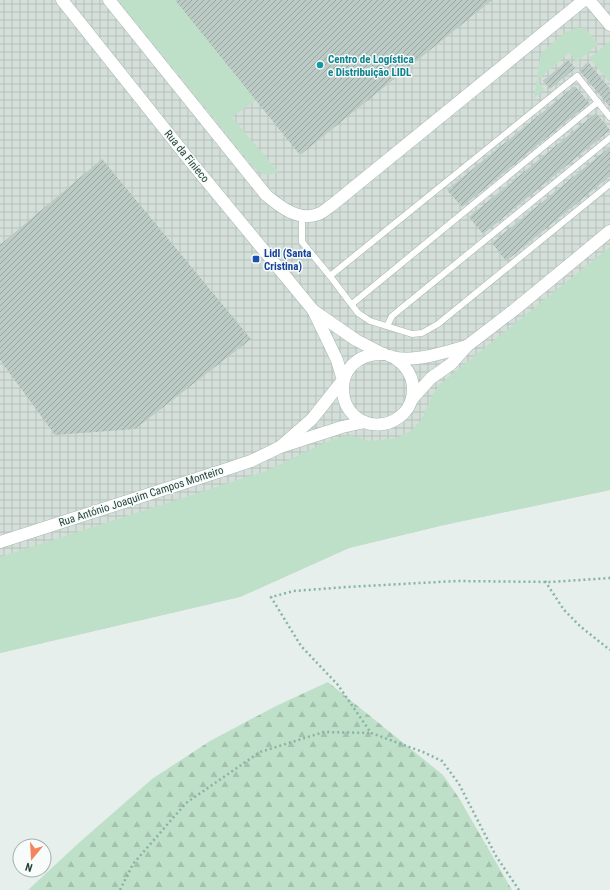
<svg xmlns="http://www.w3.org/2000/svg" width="610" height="890" viewBox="0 0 610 890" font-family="'Roboto Condensed',sans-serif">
<defs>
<pattern id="industrial-grid" width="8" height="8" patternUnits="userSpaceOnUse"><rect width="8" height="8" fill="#d4dfda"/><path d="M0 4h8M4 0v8" fill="none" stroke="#b6c1bc"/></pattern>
<pattern id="forest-firs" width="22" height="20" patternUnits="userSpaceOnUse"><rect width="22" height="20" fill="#bfe0c8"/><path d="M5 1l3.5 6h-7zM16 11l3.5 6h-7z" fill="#a4c1ad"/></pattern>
<pattern id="building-hatch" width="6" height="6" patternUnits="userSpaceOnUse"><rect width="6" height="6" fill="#bbcac4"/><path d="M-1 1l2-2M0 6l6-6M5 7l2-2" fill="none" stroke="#98a6a0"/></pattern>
</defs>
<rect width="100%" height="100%" fill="#e6efeb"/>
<polygon fill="url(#industrial-grid)" points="0,0 610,0 610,490 444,525 349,548 240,597 0,653"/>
<g fill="#bfe0c8">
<path d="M 118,0 L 175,0 L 256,100 L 232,117 L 278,172 C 266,176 264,175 254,168 Z"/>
<polygon points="576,28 585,28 598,44 577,62 569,53 537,80 544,89 534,98 541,53 566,32"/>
<polygon points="610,41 610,83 588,56 588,55 591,57"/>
<polygon points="610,247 610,490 444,525 349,548 240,597 0,653 0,557 266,471 333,439 348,436 357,437 369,441 397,438 412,430 421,420 433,394 440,384"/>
</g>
<polygon fill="url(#forest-firs)" points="328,682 443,775 459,798 512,890 28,890 82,840 152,779 210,741 276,706"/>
<g fill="url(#building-hatch)">
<polygon points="175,0 492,0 300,155"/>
<polygon points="568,60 575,68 550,89 543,81"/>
<polygon points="588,62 610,89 610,107 579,70"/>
<polygon points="575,86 589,103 462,207 447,190"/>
<polygon points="596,113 610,130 483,234 469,217"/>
<polygon points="610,147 610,176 506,261 492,243"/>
<polygon points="102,159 251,339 135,429 55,435 0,360 0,245"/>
</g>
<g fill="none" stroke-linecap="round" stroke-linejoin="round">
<g stroke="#a8b8b2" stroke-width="7">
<g id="service">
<polyline points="302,216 302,242 330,276 577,76 610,117"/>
<polyline points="330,276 358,313 370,321 412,334 422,333 438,324 610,184"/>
<polyline points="352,304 598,102"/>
<polyline points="387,326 392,316 610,138"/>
</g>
</g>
<g stroke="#a8b8b2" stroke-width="13">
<g id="minor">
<path d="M 109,0 L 266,195 C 279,206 299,222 318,214 C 323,213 327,208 332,205 L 584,0"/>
<polyline points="589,0 610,25"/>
<path d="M 390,356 C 411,364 445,352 467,346"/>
<polyline points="412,399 431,378 451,364 467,346 514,310 610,231"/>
</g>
</g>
<g stroke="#a8b8b2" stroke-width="13">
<g id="tertiary">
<polyline points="62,0 191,162 313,310 337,360 343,380 312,419 280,447"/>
<polyline points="314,311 356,340 383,354"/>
<path d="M 384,354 C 325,352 334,431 383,424 C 391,423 398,419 404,413 C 416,400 416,379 404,366 C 402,363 398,361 395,358"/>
<polyline points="0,542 221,471 251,461 280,447 342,427 365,422"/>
</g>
</g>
<g stroke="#86b3a5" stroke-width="2.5" stroke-dasharray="2 3" stroke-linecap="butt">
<polyline points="545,581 564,610 581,627 610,650"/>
<polyline points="120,890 133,864 186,803 260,752 324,732 371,733"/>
<polyline points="519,890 496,856 459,784 442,761 423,752 371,733 338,685 301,646 271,597 294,591 347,587 456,581 551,582 610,578"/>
</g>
<use href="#service" stroke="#fff" stroke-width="6"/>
<use href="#minor" stroke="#fff" stroke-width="12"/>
<use href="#tertiary" stroke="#fff" stroke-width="12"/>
</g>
<circle fill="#0f9aa8" stroke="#f7fbf9" stroke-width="1.5" cx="320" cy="65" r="4"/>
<rect fill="#1a4fb4" stroke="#f7fbf9" stroke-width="1.5" x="252" y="255" width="8" height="8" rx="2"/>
<g text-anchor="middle" stroke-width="3" stroke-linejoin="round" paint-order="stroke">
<g font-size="11" font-weight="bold" fill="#0d838f" stroke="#f7fbf9" text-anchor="start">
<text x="328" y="63">Centro de Logística<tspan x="328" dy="13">e Distribuição LIDL</tspan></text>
</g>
<g font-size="11" fill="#24423a" stroke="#f7fbf9">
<text transform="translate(187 156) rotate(51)" y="4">Rua da Finieco</text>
<text transform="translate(141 496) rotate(-18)" y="4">Rua António Joaquim Campos Monteiro</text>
</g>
<g font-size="11" font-weight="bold" fill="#164399" stroke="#f7fbf9" text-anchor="start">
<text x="264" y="257">Lidl (Santa<tspan x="264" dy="13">Cristina)</tspan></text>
</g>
</g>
<g transform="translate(32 858) rotate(198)"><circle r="19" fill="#f7fbf9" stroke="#a3b1ad"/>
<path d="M0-3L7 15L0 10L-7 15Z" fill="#f4845f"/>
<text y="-6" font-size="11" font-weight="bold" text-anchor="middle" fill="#24423a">N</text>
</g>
</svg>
